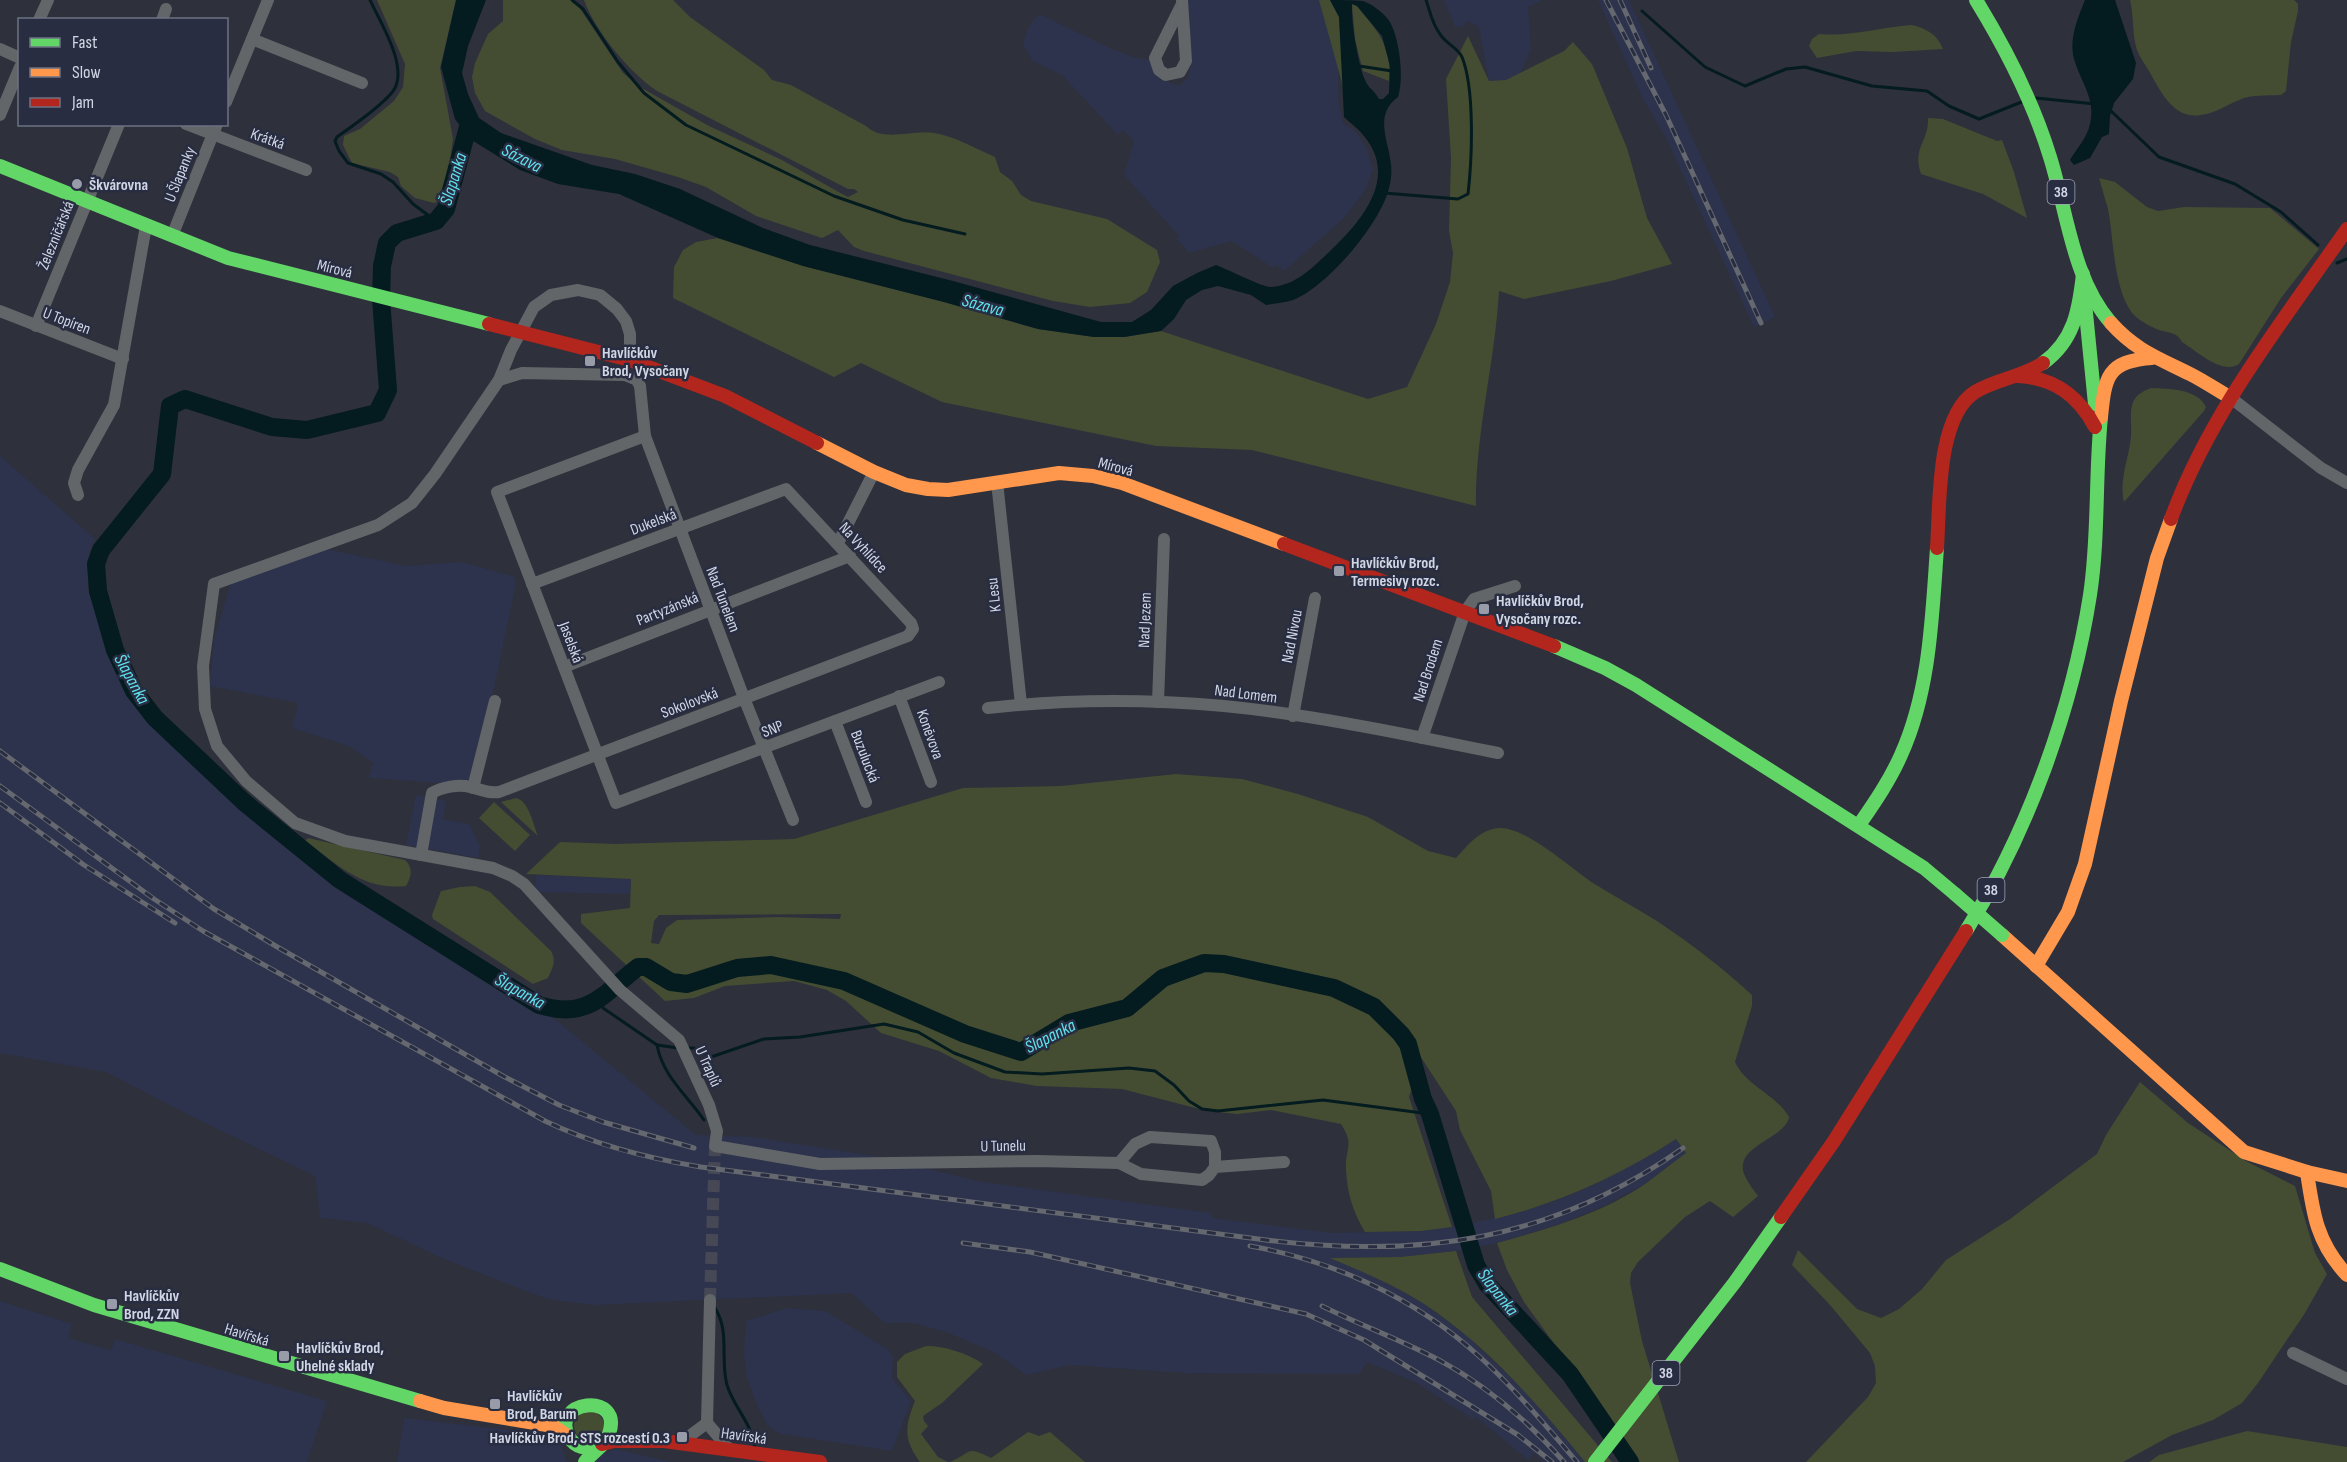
<svg xmlns="http://www.w3.org/2000/svg" width="2347" height="1462" viewBox="0 0 2347 1462" font-family="'Sofia Sans Condensed',sans-serif">
<rect width="100%" height="100%" fill="#2e303c"/>
<g fill="#2d334c">
<polygon points="1188,0 1324,0 1338,57 1338,100 1343,123 1357,133 1366,147 1373,169 1366,189 1344,218 1284,271 1277,265 1273,268 1232,241 1189,253 1177,239 1179,236 1124,175 1134,141 1123,130 1118,135 1062,75 1032,60 1023,44 1027,30 1039,14 1112,49 1136,58 1151,60 1160,77 1172,84 1180,85 1187,79 1191,66"/>
<polygon points="1444,0 1542,0 1528,7 1531,49 1514,87 1489,82 1479,27 1468,21 1463,26 1455,27"/>
<polygon points="1598,0 1629,0 1775,317 1754,327 1666,138 1643,99"/>
<polygon points="0,456 95,539 89,551 88,591 127,691 158,732 314,869 349,896 528,1007 551,1016 696,1135 754,1137 879,1157 982,1182 1211,1213 1212,1218 1332,1233 1421,1231 1453,1227 1514,1214 1555,1201 1594,1185 1676,1139 1686,1153 1643,1185 1604,1206 1563,1223 1497,1243 1456,1251 1400,1257 1331,1258 1370,1274 1420,1301 1465,1334 1526,1392 1585,1462 1544,1462 1534,1453 1528,1460 1476,1417 1474,1420 1417,1383 1367,1362 1359,1374 1186,1373 1070,1365 1026,1375 994,1352 946,1332 914,1323 885,1323 851,1293 594,1305 547,1299 444,1259 367,1223 320,1218 315,1176 195,1118 106,1072 0,1053"/>
<polygon points="326,549 407,566 462,562 515,577 516,583 493,693 470,780 457,784 369,778 373,763 349,746 292,728 298,703 210,686 214,639 232,580"/>
<polygon points="416,795 446,801 443,819 469,824 480,846 478,858 406,845"/>
<polygon points="536,875 631,879 630,894 535,892"/>
<polygon points="0,1301 72,1324 68,1338 111,1350 115,1339 327,1401 307,1462 0,1462"/>
<polygon points="787,1308 825,1311 889,1350 893,1358 892,1379 911,1401 892,1451 782,1434 773,1430 767,1424 756,1403 747,1377 744,1354 746,1321"/>
<polygon points="404,1418 553,1435 560,1442 567,1462 397,1462"/>
<polygon points="615,1449 671,1462 592,1462 599,1456"/>
</g>
<g fill="#444d32" fill-rule="evenodd">
<polygon points="377,0 456,0 440,68 453,139 447,181 438,201 434,203 415,198 401,186 398,177 390,172 352,163 343,145 344,136 360,129 394,101 403,87 405,64"/>
<path d="M 503,0 L 571,0 L 577,4 L 623,73 L 640,87 L 709,126 L 782,160 L 844,195 L 848,197 L 858,192 L 854,189 L 848,189 L 657,91 C 630,73 595,31 584,0 L 673,0 L 690,17 L 764,70 L 772,80 L 791,85 L 866,126 C 884,143 912,129 934,133 C 955,136 976,149 995,157 L 1000,172 L 1012,181 L 1021,195 L 1031,201 L 1107,219 L 1157,250 L 1160,262 L 1147,292 L 1130,303 L 1090,307 L 1053,301 L 864,251 L 854,247 L 838,230 L 822,238 L 756,216 L 706,187 L 678,177 L 615,159 L 562,150 L 535,139 L 485,111 L 475,93 L 472,77 L 475,63 L 488,34 L 503,21 Z"/>
<polygon points="1319,0 1330,0 1339,17 1344,90"/>
<path d="M 2130,0 L 2294,0 L 2298,4 L 2298,11 L 2291,42 L 2286,91 L 2281,95 C 2266,96 2253,94 2239,100 C 2226,105 2216,113 2201,115 C 2173,120 2160,90 2149,71 C 2145,64 2140,58 2137,50 C 2132,34 2134,17 2130,0 Z"/>
<path d="M 1352,4 L 1357,6 C 1378,32 1392,45 1389,81 L 1363,71 L 1355,39 Z"/>
<path d="M 1912,25 C 1927,29 1937,34 1943,49 L 1893,52 L 1856,51 L 1817,58 L 1809,46 L 1812,39 L 1819,34 C 1850,37 1881,27 1912,25 Z"/>
<path d="M 1468,36 L 1489,81 L 1506,80 L 1564,51 L 1573,42 L 1592,64 L 1627,148 L 1647,218 L 1672,264 L 1611,281 L 1524,299 L 1499,291 C 1495,363 1475,434 1476,506 L 1252,450 L 1156,446 L 942,402 L 861,363 L 834,377 L 673,298 L 674,267 L 683,250 L 696,242 L 718,238 L 804,266 L 944,302 L 1038,329 L 1094,337 L 1124,337 L 1161,331 L 1368,399 L 1407,387 L 1436,324 L 1450,282 L 1453,253 L 1449,231 L 1451,158 L 1446,79 Z"/>
<path d="M 1928,118 L 1943,119 L 1997,141 L 2002,140 L 2014,172 L 2027,218 L 1983,194 L 1921,174 C 1912,147 1929,142 1928,118 Z"/>
<path d="M 2099,178 L 2115,182 L 2147,207 L 2158,211 L 2184,207 L 2270,208 L 2319,249 L 2281,298 L 2239,364 C 2222,375 2198,352 2182,342 C 2177,332 2169,333 2159,330 C 2151,327 2138,320 2132,313 C 2113,287 2114,240 2108,209 C 2105,199 2102,188 2099,178 Z"/>
<path d="M 2151,388 C 2168,389 2197,388 2206,407 L 2204,411 L 2124,502 C 2119,478 2129,459 2131,436 C 2132,424 2129,413 2133,402 C 2137,394 2143,391 2151,388 Z"/>
<path d="M 1176,774 L 1242,779 L 1298,794 L 1368,817 L 1428,851 L 1456,858 C 1468,845 1480,829 1500,828 C 1529,828 1573,871 1598,886 C 1617,898 1638,909 1657,921 C 1690,943 1723,968 1752,995 L 1752,1006 L 1735,1062 C 1746,1086 1777,1095 1789,1117 C 1786,1139 1731,1146 1745,1176 C 1748,1183 1754,1190 1758,1196 L 1733,1217 L 1710,1201 L 1685,1217 L 1638,1262 L 1631,1273 L 1630,1283 L 1642,1341 L 1679,1462 L 1640,1462 L 1524,1302 L 1507,1270 L 1497,1243 C 1547,1229 1601,1214 1645,1184 C 1659,1174 1672,1163 1686,1153 L 1676,1139 C 1621,1175 1559,1203 1495,1219 L 1491,1191 L 1460,1130 L 1456,1111 L 1396,1019 L 1394,1038 L 1405,1051 L 1416,1075 L 1409,1097 L 1452,1227 L 1421,1231 L 1365,1232 C 1353,1212 1347,1193 1346,1169 C 1345,1147 1355,1146 1341,1124 L 1271,1110 L 1237,1114 L 1207,1111 L 1122,1089 L 1037,1086 L 991,1078 L 939,1051 L 881,1033 L 846,1001 L 827,990 L 794,981 L 725,986 L 694,998 L 665,1001 L 581,923 L 581,914 L 630,908 L 631,879 L 526,874 L 560,842 L 615,844 L 794,839 L 963,788 L 1061,786 ZM 841,914 L 840,919 L 778,917 L 677,920 L 666,928 L 659,944 L 651,943 L 654,921 L 659,915 Z"/>
<path d="M 516,798 C 529,801 533,824 538,836 L 501,802 Z"/>
<polygon points="494,802 530,835 515,851 479,818"/>
<path d="M 308,838 L 405,860 C 414,869 411,877 406,886 C 363,891 337,864 305,841 Z"/>
<path d="M 475,886 L 490,892 L 551,951 C 557,962 552,968 548,978 L 533,984 L 433,919 L 432,915 L 441,891 L 460,887 Z"/>
<polygon points="2140,1082 2188,1123 2246,1161 2295,1186 2315,1253 2327,1274 2305,1313 2258,1383 2242,1403 2213,1420 2172,1435 2123,1462 1806,1462 1868,1397 1876,1383 1875,1366 1870,1353 1830,1305 1792,1265 1798,1250 1857,1309 1881,1318 1899,1309 1922,1289 1946,1260 2010,1219 2097,1154 2106,1135"/>
<path d="M 1456,1251 L 1472,1297 L 1612,1462 L 1585,1462 C 1536,1402 1486,1344 1421,1302 C 1392,1284 1361,1271 1330,1258 L 1400,1257 Z"/>
<path d="M 926,1346 C 945,1346 967,1353 983,1364 L 942,1403 L 923,1416 L 924,1421 L 928,1426 L 921,1434 L 938,1457 L 948,1462 L 920,1462 C 903,1439 905,1426 915,1401 L 897,1377 L 897,1362 L 905,1354 Z"/>
<circle cx="589" cy="1426" r="15"/>
<polygon points="2247,1431 2347,1447 2347,1462 2149,1462 2159,1455"/>
<path d="M 1028,1432 L 1039,1436 L 1050,1432 L 1085,1462 L 950,1462 C 973,1452 965,1445 991,1458 Z"/>
</g>
<g fill="#041b1f" fill-rule="evenodd">
<path d="M 456,0 L 486,0 L 468,46 L 462,73 L 468,94 L 479,118 L 501,133 L 592,165 L 635,174 L 680,189 L 763,228 L 810,245 L 953,281 L 1101,322 L 1132,322 L 1151,310 L 1173,286 L 1197,273 L 1216,265 C 1227,269 1264,288 1271,287 C 1296,285 1311,269 1328,253 C 1359,224 1400,179 1364,136 C 1359,129 1350,123 1344,117 L 1339,17 L 1330,0 C 1339,0 1354,0 1363,1 C 1372,4 1387,15 1391,24 C 1400,43 1404,78 1398,97 C 1373,115 1389,141 1391,165 C 1392,172 1391,181 1389,188 C 1381,223 1327,287 1293,300 C 1285,303 1275,303 1266,305 L 1251,295 L 1218,286 L 1202,290 L 1186,300 L 1174,319 L 1161,331 L 1124,337 L 1094,337 L 1038,329 L 944,302 L 803,266 L 718,238 L 619,194 L 558,184 L 520,170 L 470,139 L 455,119 L 441,67 ZM 1352,4 L 1357,6 L 1382,36 L 1390,66 L 1389,93 L 1383,99 L 1379,99 C 1375,91 1368,88 1365,80 C 1358,64 1351,22 1352,4 Z"/>
<path d="M 2085,0 L 2115,0 L 2136,63 L 2133,79 L 2114,103 L 2110,116 L 2109,134 L 2102,137 L 2090,158 L 2074,165 L 2070,160 C 2077,148 2087,138 2090,124 C 2096,100 2082,84 2075,62 C 2068,41 2077,20 2085,0 Z"/>
</g>
<g fill="none" stroke-linecap="round" stroke-linejoin="round">
<g stroke="#041b1f" stroke-width="3">
<path d="M 370,0 C 380,22 407,64 395,88 C 388,102 351,127 337,137 L 335,141 L 339,151 L 348,163 L 381,174 L 393,182 L 413,204 L 436,221"/>
<polyline points="572,0 583,9 618,62 644,93 686,125 834,196 903,220 965,234"/>
<polyline points="1642,11 1705,67 1745,86 1786,69 1805,67 1872,86 1927,91 1949,106 1979,119 2024,101"/>
<polyline points="1359,66 1392,71"/>
<polyline points="2036,98 2095,104"/>
<polyline points="2109,109 2159,157 2235,184 2281,212 2318,245"/>
<path d="M 1384,193 L 1458,199 L 1468,194 C 1472,160 1475,89 1462,57 C 1458,48 1445,43 1440,34 C 1432,24 1430,11 1426,0"/>
<polyline points="2337,263 2347,259"/>
<path d="M 599,998 L 603,1008 L 657,1045 C 663,1077 687,1095 704,1120"/>
<polyline points="657,1045 678,1048"/>
<polyline points="687,1048 694,1048 711,1057 764,1039 800,1037 884,1024 918,1032 954,1053 1005,1072 1042,1074 1129,1068 1155,1071 1174,1085 1189,1101 1202,1109 1218,1111 1323,1100 1430,1114"/>
<path d="M 715,1308 C 730,1331 720,1359 727,1385 C 734,1408 752,1423 755,1448"/>
</g>
<path stroke="#041b1f" stroke-width="18" d="M 468,127 L 446,209 L 436,221 L 397,233 L 387,243 L 382,266 L 381,299 L 388,390 L 377,413 L 307,430 L 272,427 L 185,399 L 170,406 L 162,474 L 101,550 L 96,564 L 98,591 L 115,650 L 134,691 L 155,718 L 245,803 L 340,880 L 539,1005 C 588,1020 602,995 638,967 L 646,967 L 671,982 L 687,984 L 737,968 L 771,965 L 844,981 L 965,1034 L 1021,1052 L 1069,1023 L 1127,1008 L 1163,978 L 1204,963 L 1224,964 L 1334,988 L 1374,1007 L 1401,1034 L 1408,1044 L 1423,1099 L 1430,1114 L 1476,1265 L 1487,1284 L 1570,1374 L 1630,1462"/>
<polyline stroke="#464955" stroke-width="12" stroke-dasharray="12 6" stroke-linecap="butt" points="710,1300 715,1146"/>
<g stroke="#626668" stroke-width="12">
<polyline points="1182,0 1186,61 1180,72 1166,75 1159,70 1155,58 1182,4"/>
<polyline points="39,20 48,0"/>
<polyline points="162,20 166,9"/>
<polyline points="252,39 362,83"/>
<polyline points="0,49 20,58"/>
<polyline points="226,102 268,0"/>
<polyline points="0,115 20,67"/>
<polyline points="186,124 306,170"/>
<polyline points="172,236 217,124"/>
<polyline points="0,311 123,359"/>
<polyline points="36,326 119,124"/>
<polyline points="630,360 630,334 626,321 617,309 600,295 578,290 551,295 534,307 511,350 499,380 435,474 412,503 378,525 214,584 203,666 205,709 217,746 246,781 295,823 345,841 493,868 512,876 524,884 620,990 679,1040 709,1105 717,1131 715,1146 820,1164 1037,1161 1119,1163 1141,1174 1202,1180 1209,1175 1215,1167 1284,1162"/>
<polyline points="499,380 522,373 625,375 637,380 640,386 645,436 744,698 793,820"/>
<polyline points="2231,398 2321,468 2347,483"/>
<polyline points="645,436 497,492 616,803 939,682"/>
<polyline points="997,482 1021,704"/>
<polyline points="78,495 74,483 78,470 114,405 146,226"/>
<polyline points="838,543 874,472"/>
<polyline points="564,667 850,556"/>
<polyline points="899,696 931,782"/>
<polyline points="1158,702 1164,539"/>
<path d="M 988,708 C 1066,699 1146,699 1224,706 C 1316,715 1408,735 1498,753"/>
<polyline points="1293,716 1315,598"/>
<polyline points="835,721 866,802"/>
<polyline points="1422,738 1465,612 1474,599 1515,586"/>
<polyline points="473,788 495,701"/>
<path d="M 421,855 L 432,793 C 442,787 459,784 470,787 C 481,789 488,794 499,792 L 908,636 L 913,629 L 911,623 L 786,489 L 532,584"/>
<polyline points="1119,1163 1135,1144 1150,1137 1211,1141 1215,1152 1215,1167"/>
<polyline points="710,1300 707,1423 729,1449"/>
<polyline points="2293,1353 2347,1379"/>
<polyline points="680,1443 707,1423"/>
</g>
<g stroke="#63d668" stroke-width="14">
<path d="M 1976,0 C 2006,49 2033,101 2050,157 C 2067,211 2072,278 2111,323"/>
<polyline points="0,166 228,258 489,324"/>
<polyline points="2085,303 2095,404"/>
<path d="M 2043,363 C 2074,341 2079,310 2083,274"/>
<polyline points="1554,646 1605,668 1636,685 1924,868 1955,894"/>
<path d="M 1859,825 C 1875,802 1890,780 1901,755 C 1930,691 1932,617 1937,548"/>
<path d="M 1966,931 C 2028,832 2072,710 2090,595 C 2099,536 2095,476 2101,417"/>
<polyline points="0,1269 94,1305 420,1401"/>
<path d="M 585,1462 C 592,1452 605,1446 609,1434 C 624,1390 548,1401 569,1437 C 576,1449 586,1448 598,1447"/>
<polyline points="1595,1462 1735,1282 1781,1217"/>
</g>
<g stroke="#ff974d" stroke-width="14">
<path d="M 2111,323 C 2135,350 2158,358 2190,374 C 2204,381 2217,390 2231,398"/>
<path d="M 2101,417 C 2105,377 2107,361 2152,358"/>
<polyline points="817,443 874,472 906,485 928,489 948,490 1059,473 1093,476 1122,483 1284,544"/>
<polyline points="2002,935 2244,1152 2307,1172 2347,1181"/>
<polyline points="2036,966 2068,912 2085,864 2121,701 2157,558 2171,519"/>
<path d="M 2307,1172 C 2313,1214 2317,1243 2347,1275"/>
<polyline points="420,1401 444,1408 553,1426 569,1437"/>
</g>
<g stroke="#b3261e" stroke-width="14">
<polyline points="489,324 630,360 725,396 817,443"/>
<path d="M 2018,376 C 2054,378 2078,395 2095,427"/>
<path d="M 2171,519 C 2210,412 2283,321 2347,229"/>
<polyline points="1284,544 1554,646"/>
<path d="M 1937,548 C 1940,506 1936,417 1975,392 C 1996,379 2022,377 2043,363"/>
<polyline points="1781,1217 1834,1141 1966,931"/>
<polyline points="602,1444 614,1441 664,1441 820,1462"/>
</g>
<g stroke="#65686e" stroke-width="5">
<g id="rail">
<polyline points="1606,0 1666,115 1761,323"/>
<polyline points="1620,0 1651,68"/>
<polyline points="0,751 214,909 279,948 503,1076 559,1105 603,1122 694,1148"/>
<path d="M 0,786 L 154,899 L 203,931 L 545,1121 C 595,1145 646,1158 701,1167 L 1266,1240 C 1422,1259 1551,1241 1683,1148"/>
<polyline points="0,803 84,865 175,923"/>
<polyline points="963,1243 1030,1252 1306,1314 1364,1340 1518,1435 1552,1462"/>
<path d="M 1250,1246 C 1335,1261 1417,1299 1481,1358 C 1516,1390 1546,1426 1577,1462"/>
<path d="M 1322,1306 C 1360,1325 1401,1340 1439,1360 C 1487,1386 1529,1422 1564,1462"/>
</g>
</g>
<use href="#rail" stroke="#282d42" stroke-width="3" stroke-dasharray="9" stroke-linecap="butt"/>
<polyline stroke="#63d668" stroke-width="14" points="1955,894 2002,935"/>
</g>
<g fill="#989ca9" stroke="#282d42" stroke-width="2">
<circle cx="77" cy="184" r="6"/>
<rect x="584" y="355" width="12" height="12" rx="3"/>
<rect x="1333" y="565" width="12" height="12" rx="3"/>
<rect x="1478" y="603" width="12" height="12" rx="3"/>
<rect x="106" y="1298" width="12" height="12" rx="3"/>
<rect x="278" y="1350" width="12" height="12" rx="3"/>
<rect x="489" y="1398" width="12" height="12" rx="3"/>
<rect x="676" y="1431" width="12" height="12" rx="3"/>
</g>
<g text-anchor="middle" stroke-width="5" stroke-linejoin="round" paint-order="stroke">
<g fill="#282d42" stroke="#9ea3b3" stroke-width="1.5">
<rect x="2047.5" y="180" width="27" height="24" rx="4.5"/>
<rect x="1977.5" y="878" width="27" height="24" rx="4.5"/>
<rect x="1652.5" y="1361" width="27" height="24" rx="4.5"/>
</g>
<g font-size="15" font-weight="bold" fill="#d1d6e4">
<text x="2061" y="197">38</text>
<text x="1991" y="895">38</text>
<text x="1666" y="1378">38</text>
</g>
<g font-size="16" fill="#d1d6e4" stroke="#282d42">
<text transform="translate(268 138) rotate(20)" y="6">Krátká</text>
<text transform="translate(179 174) rotate(-68)" y="6">U Šlapanky</text>
<text transform="translate(55 235) rotate(-68)" y="6">Železničářská</text>
<text transform="translate(335 268) rotate(14)" y="6">Mírová</text>
<text transform="translate(67 320) rotate(21)" y="6">U Topíren</text>
<text transform="translate(1116 466) rotate(15)" y="6">Mírová</text>
<text transform="translate(653 521) rotate(-21)" y="6">Dukelská</text>
<text transform="translate(864 547) rotate(47)" y="6">Na Vyhlídce</text>
<text transform="translate(993 595) rotate(-96)" y="6">K Lesu</text>
<text transform="translate(724 599) rotate(69)" y="6">Nad Tunelem</text>
<text transform="translate(667 608) rotate(-22)" y="6">Partyzánská</text>
<text transform="translate(1144 620) rotate(-88)" y="6">Nad Jezem</text>
<text transform="translate(1291 636) rotate(-79)" y="6">Nad Nivou</text>
<text transform="translate(572 642) rotate(69)" y="6">Jaselská</text>
<text transform="translate(1427 670) rotate(-72)" y="6">Nad Brodem</text>
<text transform="translate(1246 693) rotate(7)" y="6">Nad Lomem</text>
<text transform="translate(689 702) rotate(-21)" y="6">Sokolovská</text>
<text transform="translate(772 728) rotate(-21)" y="6">SNP</text>
<text transform="translate(931 734) rotate(70)" y="6">Koněvova</text>
<text transform="translate(866 756) rotate(69)" y="6">Buzulucká</text>
<text transform="translate(709 1066) rotate(66)" y="6">U Traplů</text>
<text transform="translate(1003 1145) rotate(-1)" y="6">U Tunelu</text>
<text transform="translate(247 1334) rotate(17)" y="6">Havířská</text>
<text transform="translate(744 1435) rotate(8)" y="6">Havířská</text>
</g>
<g font-size="16" font-weight="bold" fill="#d1d6e4" stroke="#282d42" text-anchor="start">
<text x="89" y="190">Škvárovna</text>
<text x="602" y="358">Havlíčkův<tspan x="602" dy="18">Brod, Vysočany</tspan></text>
<text x="1351" y="568">Havlíčkův Brod,<tspan x="1351" dy="18">Termesivy rozc.</tspan></text>
<text x="1496" y="606">Havlíčkův Brod,<tspan x="1496" dy="18">Vysočany rozc.</tspan></text>
<text x="124" y="1301">Havlíčkův<tspan x="124" dy="18">Brod, ZZN</tspan></text>
<text x="296" y="1353">Havlíčkův Brod,<tspan x="296" dy="18">Uhelné sklady</tspan></text>
<text x="507" y="1401">Havlíčkův<tspan x="507" dy="18">Brod, Barum</tspan></text>
<text x="670" y="1443" text-anchor="end">Havlíčkův Brod, STS rozcestí 0.3</text>
</g>
<g font-size="18" font-style="italic" fill="#5fe3ef" stroke="#282d42">
<text transform="translate(522 158) rotate(27)" y="6">Sázava</text>
<text transform="translate(453 179) rotate(-73)" y="6">Šlapanka</text>
<text transform="translate(983 305) rotate(15)" y="6">Sázava</text>
<text transform="translate(132 679) rotate(61)" y="6">Šlapanka</text>
<text transform="translate(520 991) rotate(29)" y="6">Šlapanka</text>
<text transform="translate(1050 1036) rotate(-27)" y="6">Šlapanka</text>
<text transform="translate(1498 1292) rotate(52)" y="6">Šlapanka</text>
</g>
</g>
<rect x="18" y="18" width="210" height="108" fill="#282d42" stroke="#6c7183" stroke-width="1.5"/>
<rect x="30" y="38" width="30" height="9" fill="#63d668" stroke="#6c7183" stroke-width="1.5"/>
<text x="72" y="48" font-size="18" fill="#d1d6e4">Fast</text>
<rect x="30" y="68" width="30" height="9" fill="#ff974d" stroke="#6c7183" stroke-width="1.5"/>
<text x="72" y="78" font-size="18" fill="#d1d6e4">Slow</text>
<rect x="30" y="98" width="30" height="9" fill="#b3261e" stroke="#6c7183" stroke-width="1.5"/>
<text x="72" y="108" font-size="18" fill="#d1d6e4">Jam</text>
</svg>
